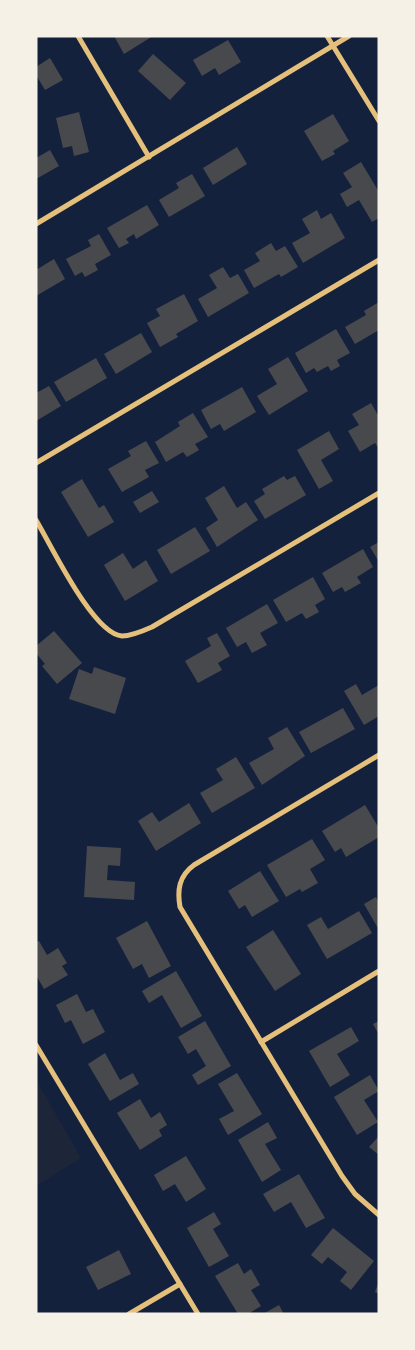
<svg xmlns="http://www.w3.org/2000/svg" width="415" height="1350" viewBox="0 0 415 1350" font-family="Poppins,sans-serif">
<rect width="100%" height="100%" fill="#14213d"/>
<polygon fill="#1d2539" points="36,1080 81,1158 36,1186"/>
<g fill="#48494c">
<polygon points="114,36 153,36 124,54"/>
<polygon points="228,40 241,62 219,75 215,68 202,76 193,60"/>
<polygon points="153,54 186,83 170,100 138,71"/>
<polygon points="50,58 63,80 45,90 36,75 36,67"/>
<polygon points="79,112 89,152 74,156 72,146 63,148 56,118"/>
<polygon points="333,114 349,141 333,151 335,154 322,161 304,131"/>
<polygon points="237,147 247,164 213,185 203,168"/>
<polygon points="50,150 59,166 36,179 36,158"/>
<polygon points="361,162 379,192 379,218 372,222 359,200 347,207 340,194 352,187 343,173"/>
<polygon points="192,174 205,196 169,217 159,200 179,188 176,183"/>
<polygon points="147,205 159,225 136,239 134,234 126,239 129,243 119,248 107,228"/>
<polygon points="317,210 321,219 331,213 345,238 303,263 292,243 310,233 302,219"/>
<polygon points="99,234 111,255 95,264 98,270 85,277 82,272 75,276 66,259 91,246 88,240"/>
<polygon points="271,243 276,251 285,246 298,267 281,277 279,274 254,288 244,270 260,261 255,253"/>
<polygon points="54,259 65,279 36,296 36,270"/>
<polygon points="223,267 230,278 238,274 249,293 208,317 198,299 217,288 209,275"/>
<polygon points="184,294 198,321 176,334 178,337 160,347 147,323 160,316 156,309"/>
<polygon points="379,302 379,330 355,344 345,327 366,315 364,311"/>
<polygon points="336,329 350,353 337,360 340,366 331,371 328,366 317,372 314,368 306,373 295,353"/>
<polygon points="141,333 152,352 116,374 104,354"/>
<polygon points="288,357 308,391 269,415 257,396 277,384 268,369"/>
<polygon points="96,358 107,378 66,402 54,382"/>
<polygon points="49,386 61,406 36,421 36,393"/>
<polygon points="242,387 256,412 224,431 220,424 211,429 201,410"/>
<polygon points="371,403 379,417 379,449 375,443 360,452 348,431 359,425 352,414"/>
<polygon points="193,413 208,437 195,444 199,450 187,457 183,452 166,462 155,442 180,426 178,422"/>
<polygon points="329,431 339,449 321,460 333,481 319,489 297,450"/>
<polygon points="146,441 159,463 145,470 149,477 122,492 108,469 131,456 128,451"/>
<polygon points="284,476 287,480 295,476 306,495 265,519 254,501 265,494 262,489"/>
<polygon points="82,479 99,508 104,505 114,522 88,537 61,492"/>
<polygon points="224,486 237,508 246,502 258,520 217,547 206,528 218,520 205,498"/>
<polygon points="152,491 159,502 140,513 133,502"/>
<polygon points="195,527 210,551 171,574 157,550"/>
<polygon points="379,542 379,562 370,547"/>
<polygon points="363,549 373,567 357,577 361,583 345,592 342,587 333,592 322,573"/>
<polygon points="123,553 133,569 146,560 158,581 125,601 104,565"/>
<polygon points="313,577 325,599 315,605 319,612 306,619 302,613 286,622 273,600"/>
<polygon points="267,604 278,623 260,633 267,645 252,653 246,642 237,647 226,628"/>
<polygon points="54,631 82,663 57,684 42,666 45,664 36,653 36,646"/>
<polygon points="217,633 230,656 218,663 222,670 198,683 185,661 211,646 207,638"/>
<polygon points="94,667 126,678 115,714 69,699 79,669 92,674"/>
<polygon points="356,684 362,695 379,685 379,716 364,725 344,691"/>
<polygon points="343,708 355,729 311,753 299,732"/>
<polygon points="287,727 305,756 262,785 249,763 274,749 268,738"/>
<polygon points="236,757 255,788 212,813 200,793 223,780 216,769"/>
<polygon points="189,803 201,823 156,851 138,821 152,812 159,822"/>
<polygon points="365,805 379,828 379,837 346,857 341,848 335,852 322,831"/>
<polygon points="312,839 325,860 310,869 318,883 302,892 300,889 286,897 267,865"/>
<polygon points="87,846 121,848 120,866 108,865 107,880 135,882 134,900 84,897"/>
<polygon points="260,871 279,901 252,917 245,905 239,909 228,891"/>
<polygon points="376,897 379,903 379,930 364,904"/>
<polygon points="359,911 372,933 327,959 307,925 321,917 328,929"/>
<polygon points="147,921 171,966 149,978 142,964 133,969 116,938"/>
<polygon points="273,930 301,974 275,991 246,947"/>
<polygon points="39,941 47,955 58,948 67,963 62,966 68,975 44,989 36,975 36,942"/>
<polygon points="176,971 202,1016 181,1028 162,995 149,1003 142,991"/>
<polygon points="77,994 86,1012 93,1009 105,1032 83,1044 71,1020 65,1023 56,1005"/>
<polygon points="205,1021 231,1066 198,1085 192,1075 206,1066 196,1049 188,1054 178,1037"/>
<polygon points="379,1021 379,1035 373,1024"/>
<polygon points="351,1027 359,1041 337,1054 350,1075 330,1087 309,1051"/>
<polygon points="105,1053 120,1080 133,1073 139,1084 110,1101 88,1064"/>
<polygon points="237,1073 262,1114 228,1135 219,1119 234,1111 218,1084"/>
<polygon points="370,1075 379,1091 364,1100 378,1122 357,1135 334,1097"/>
<polygon points="140,1099 151,1118 160,1112 167,1125 159,1130 162,1136 140,1150 117,1113"/>
<polygon points="268,1122 277,1138 265,1144 281,1170 262,1182 238,1140"/>
<polygon points="379,1136 379,1155 369,1147"/>
<polygon points="186,1156 206,1189 186,1202 175,1184 163,1191 154,1175"/>
<polygon points="299,1174 325,1218 306,1228 291,1202 274,1212 263,1194"/>
<polygon points="214,1212 221,1224 213,1229 229,1256 209,1267 187,1228"/>
<polygon points="333,1228 374,1261 351,1290 340,1281 347,1272 328,1257 322,1264 311,1255"/>
<polygon points="119,1250 131,1274 98,1290 86,1267"/>
<polygon points="238,1263 244,1274 251,1269 260,1285 251,1290 261,1306 248,1314 238,1314 215,1276"/>
<polygon points="379,1281 379,1294 375,1292"/>
<polygon points="279,1305 284,1314 263,1314"/>
</g>
<g fill="none" stroke-linecap="round" stroke-linejoin="round">
<g stroke="#e5c07b" stroke-width="5">
<polyline points="78,36 149,157"/>
<polyline points="327,36 379,121"/>
<polyline points="36,224 349,36"/>
<polyline points="36,463 379,260"/>
<path d="M 36,520 C 51,545 93,634 122,636 C 132,636 143,631 152,627 L 379,493"/>
<path d="M 379,755 L 194,865 C 179,876 177,890 180,907 L 342,1176 L 355,1194 L 379,1215"/>
<polyline points="261,1042 379,971"/>
<polyline points="36,1045 198,1314"/>
<polyline points="129,1314 180,1284"/>
</g>
</g>
<rect width="415" height="1350" fill="none" stroke="#f6f1e7" stroke-width="75"/>
</svg>
